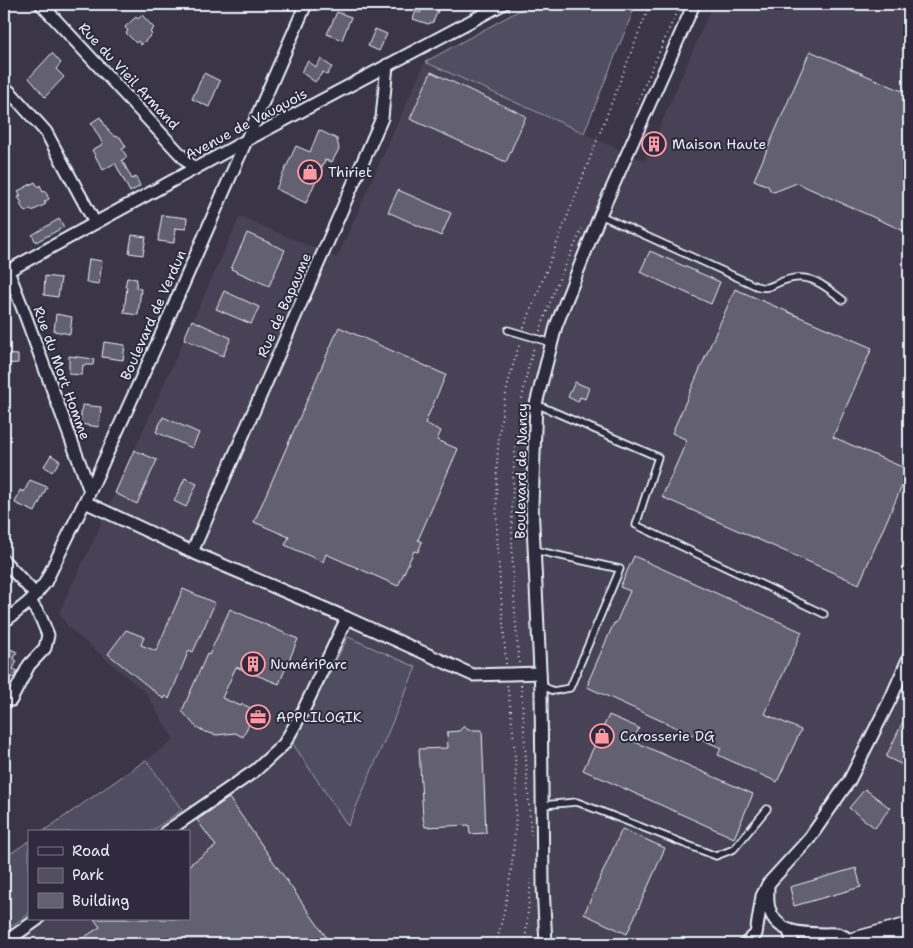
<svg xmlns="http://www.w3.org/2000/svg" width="913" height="948" viewBox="0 0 913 948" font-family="'Shantell Sans',sans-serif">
<rect width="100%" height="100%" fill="#3a3648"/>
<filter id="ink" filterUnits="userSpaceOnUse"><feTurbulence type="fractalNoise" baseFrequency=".02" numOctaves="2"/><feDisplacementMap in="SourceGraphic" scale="10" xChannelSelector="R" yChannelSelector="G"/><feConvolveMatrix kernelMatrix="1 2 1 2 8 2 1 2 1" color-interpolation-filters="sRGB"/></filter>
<g filter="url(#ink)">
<polygon fill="#464354" points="713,4 909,4 909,944 4,944 4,931 29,914 29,919 189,919 189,832 150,832 181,810 146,760 174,740 146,693 68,627 59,612 95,537 240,216 337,258 425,62 645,161"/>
<g fill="#504e5f" stroke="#9ca0ac">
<polygon points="531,4 636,4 584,133 425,62"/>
<polygon points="348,637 416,667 348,826 293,744"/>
<polygon points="146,760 182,810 150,832 42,832"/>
<polygon points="29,841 29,914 4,931 4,858"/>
</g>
<g fill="#636171" stroke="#e8f1f8">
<polygon points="424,4 441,4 433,22 428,24 413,19 416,11 420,13"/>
<polygon points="337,12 351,17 342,40 327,34"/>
<polygon points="142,15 154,28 150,32 152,34 141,45 138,41 136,43 126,33 128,31 125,27 136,17 138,19"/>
<polygon points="375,29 387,34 379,51 368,46"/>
<polygon points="810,51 909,94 909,219 904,231 797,183 774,192 770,190 768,186 754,180"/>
<polygon points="52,53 61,63 56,69 64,77 45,97 29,78"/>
<polygon points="321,59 332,67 327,75 323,72 315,82 301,72 308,61 316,67"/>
<polygon points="431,72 526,116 506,162 410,119"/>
<polygon points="204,73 220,81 209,107 192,99"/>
<polygon points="100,117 108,130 114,136 120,137 126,147 122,149 127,157 122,160 132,179 136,177 140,186 130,192 115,163 103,170 92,150 103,144 91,123"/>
<polygon points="319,130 337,139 339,149 332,162 325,160 306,203 276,189 296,146 310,152"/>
<polygon points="35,182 38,187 40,185 43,192 45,191 49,199 44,202 46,204 32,211 31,209 25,212 20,204 22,203 18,197 21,196 18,191"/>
<polygon points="398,190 451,213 441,236 388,212"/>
<polygon points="162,215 187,218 186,229 175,228 174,243 158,241"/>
<polygon points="59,219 64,227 36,242 32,235"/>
<polygon points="247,233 285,250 269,286 231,269"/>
<polygon points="132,235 146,237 143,255 129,253"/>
<polygon points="650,251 720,282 711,304 640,272"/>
<polygon points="89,259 102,261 99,284 86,282"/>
<polygon points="45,276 61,278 58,297 44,295"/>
<polygon points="127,278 137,279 136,288 141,289 138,315 124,313 127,287 125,287"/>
<polygon points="735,289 872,348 833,437 909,470 859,584 662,497 687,440 672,433"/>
<polygon points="224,291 259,307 251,324 216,309"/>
<polygon points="56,314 72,317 70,334 54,331"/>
<polygon points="192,320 231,338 223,356 184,339"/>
<polygon points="339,327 446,375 425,423 441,431 437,440 458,449 418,540 422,542 418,552 414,551 398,586 326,554 323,562 285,545 289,537 254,522"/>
<polygon points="104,342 125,345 123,360 102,357"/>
<polygon points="4,354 18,355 18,363 4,364"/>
<polygon points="69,356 94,359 93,365 83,365 82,375 69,374"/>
<polygon points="575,382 589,388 585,399 580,397 578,402 568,397"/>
<polygon points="82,405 101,407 99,427 80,424"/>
<polygon points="163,417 199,433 192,448 156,432"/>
<polygon points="134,450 157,460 137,504 115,493"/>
<polygon points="51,455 60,461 52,472 44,466"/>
<polygon points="185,478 197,484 186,507 174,501"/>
<polygon points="30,480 47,487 35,512 15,503 20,490 24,492"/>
<polygon points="634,556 802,632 765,714 801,730 777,782 718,755 721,748 587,687 589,682 588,682 614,623 616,623 630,591 620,587"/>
<polygon points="183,589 215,603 193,652 189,650 169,699 166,696 164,699 108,654 126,630 144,637 141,645 156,651"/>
<polygon points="230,609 298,639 279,684 236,667 222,698 241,706 242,704 264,714 257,723 251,719 243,737 235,733 217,735 205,732 195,726 182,711 207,654 209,655"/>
<polygon points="4,646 17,652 14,659 17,661 13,669 18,671 14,678 4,674"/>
<polygon points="909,709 909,762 907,767 886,757"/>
<polygon points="609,715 639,728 633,741 753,794 734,838 583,770"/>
<polygon points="464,726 468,730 482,730 486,833 470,834 469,825 425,827 423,818 419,749 448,748 447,732 459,731"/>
<polygon points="865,789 890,808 875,828 849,808"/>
<polygon points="229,798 331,944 74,944 100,927 94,919 189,919 189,865 216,846 197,820"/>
<polygon points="622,829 665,848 627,934 584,914"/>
<polygon points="856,868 861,887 794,906 790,887"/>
</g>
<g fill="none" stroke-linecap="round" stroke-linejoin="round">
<g stroke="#e8f1f8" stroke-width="9">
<g id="lane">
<path d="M 600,215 L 756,286 C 766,289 769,287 778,283 C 807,270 821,283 843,300"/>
<polyline points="508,330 552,343"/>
<polyline points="536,404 658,457 636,525 824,614"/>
<polyline points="534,550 620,569 570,688 553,691 541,685"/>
<polyline points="542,805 577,802 716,856 734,849 767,809"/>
</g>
</g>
<g stroke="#e8f1f8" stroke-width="15">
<g id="street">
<polyline points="41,4 194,169"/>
<polyline points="4,87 11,93 46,132 95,223"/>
<polyline points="4,266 8,271 21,304 90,491"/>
<polyline points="4,273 247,140 503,4"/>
<polyline points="85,502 192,552 347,618 473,675 540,673"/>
<polyline points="192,552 382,118 387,65"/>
<polyline points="4,561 36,595"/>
<polyline points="4,622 30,601 45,583 90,491 160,337 306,4"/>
<polyline points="4,698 11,700 29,665 45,648 48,635 41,618 30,601"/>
<polyline points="166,832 256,770 284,744 303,711 347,618"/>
<polyline points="768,884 809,839 849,781 891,698 909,657"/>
<polyline points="789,931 793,944"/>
<polyline points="4,943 38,919"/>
<polyline points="546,944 543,886 541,691 532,504 536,404 556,326 600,215 694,4"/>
<path d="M 745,944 L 756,934 L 762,896 L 768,884 C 768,892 767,901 769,908 C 778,939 813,933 838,934 L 845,937 L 847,944"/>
</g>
</g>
<g stroke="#e8f1f8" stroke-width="21">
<polyline id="primary" points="845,944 909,927"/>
</g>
<g stroke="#e8f1f8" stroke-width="2" stroke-dasharray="1 4" stroke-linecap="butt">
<polyline points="637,103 680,4"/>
<polyline points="524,328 650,4"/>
<polyline points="540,331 555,288 582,229"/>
<path d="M 519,663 C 510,562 505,445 534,347"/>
<path d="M 506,664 C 501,586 491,506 500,427 C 504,398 511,370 520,342"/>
<polyline points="521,685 531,835"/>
<path d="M 496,944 C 520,856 521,774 507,684"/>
<polyline points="525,944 531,879"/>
</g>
<use href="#lane" stroke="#2f2a3d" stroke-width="5.5"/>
<use href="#street" stroke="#2f2a3d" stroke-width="11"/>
<use href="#primary" stroke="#2f2a3d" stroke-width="18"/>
</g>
</g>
<defs>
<g id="building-ring" transform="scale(1.25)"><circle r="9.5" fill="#2f2a3d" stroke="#ff9aa2" stroke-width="1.5"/><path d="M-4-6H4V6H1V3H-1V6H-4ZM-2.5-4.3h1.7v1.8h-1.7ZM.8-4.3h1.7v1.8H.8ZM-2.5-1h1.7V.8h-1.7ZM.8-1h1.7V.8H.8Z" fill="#ff9aa2"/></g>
<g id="shop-ring" transform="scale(1.25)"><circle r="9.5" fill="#2f2a3d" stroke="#ff9aa2" stroke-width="1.5"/><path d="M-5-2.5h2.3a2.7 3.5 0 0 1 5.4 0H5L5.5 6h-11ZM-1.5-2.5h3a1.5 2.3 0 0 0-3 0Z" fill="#ff9aa2"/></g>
<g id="office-ring" transform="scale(1.25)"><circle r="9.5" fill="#2f2a3d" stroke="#ff9aa2" stroke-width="1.5"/><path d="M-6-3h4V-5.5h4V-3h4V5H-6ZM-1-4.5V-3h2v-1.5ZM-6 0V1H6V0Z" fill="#ff9aa2"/></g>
</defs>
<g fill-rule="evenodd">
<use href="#building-ring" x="654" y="144"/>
<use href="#shop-ring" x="310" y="172"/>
<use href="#building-ring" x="253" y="664"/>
<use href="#office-ring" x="258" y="717"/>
<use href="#shop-ring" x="602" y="736"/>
</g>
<g text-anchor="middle" stroke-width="4" stroke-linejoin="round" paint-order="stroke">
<g font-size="14" fill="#e8f1f8" stroke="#2f2a3d">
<text transform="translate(129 76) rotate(47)" y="5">Rue du Vieil Armand</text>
<text transform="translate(246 124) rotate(-28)" y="5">Avenue de Vauquois</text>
<text transform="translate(284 305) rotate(-66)" y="5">Rue de Bapaume</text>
<text transform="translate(153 315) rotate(-66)" y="5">Boulevard de Verdun</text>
<text transform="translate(62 373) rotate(70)" y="5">Rue du Mort Homme</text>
<text transform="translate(521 471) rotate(-89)" y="5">Boulevard de Nancy</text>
</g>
<g font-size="14" fill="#e8f1f8" stroke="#2f2a3d" text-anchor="start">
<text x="672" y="149">Maison Haute</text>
<text x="328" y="177">Thiriet</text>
<text x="270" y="669">NumériParc</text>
<text x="276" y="722">APPLILOGIK</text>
<text x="620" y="741">Carosserie DG</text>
</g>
</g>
<rect width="913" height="948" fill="none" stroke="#2f2a3d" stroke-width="20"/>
<rect x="10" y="10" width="893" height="928" fill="none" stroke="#e8f1f8" stroke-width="2" filter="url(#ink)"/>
<rect x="28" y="830" width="162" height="90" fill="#2f2a3d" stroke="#797a88"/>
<rect x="38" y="847" width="25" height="8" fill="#2f2a3d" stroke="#797a88"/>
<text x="72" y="856" font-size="15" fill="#e8f1f8">Road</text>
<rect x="38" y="868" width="25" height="15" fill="#504e5f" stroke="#797a88"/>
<text x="72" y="880" font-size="15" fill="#e8f1f8">Park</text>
<rect x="38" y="893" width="25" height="15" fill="#636171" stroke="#797a88"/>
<text x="72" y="906" font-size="15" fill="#e8f1f8">Building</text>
</svg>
